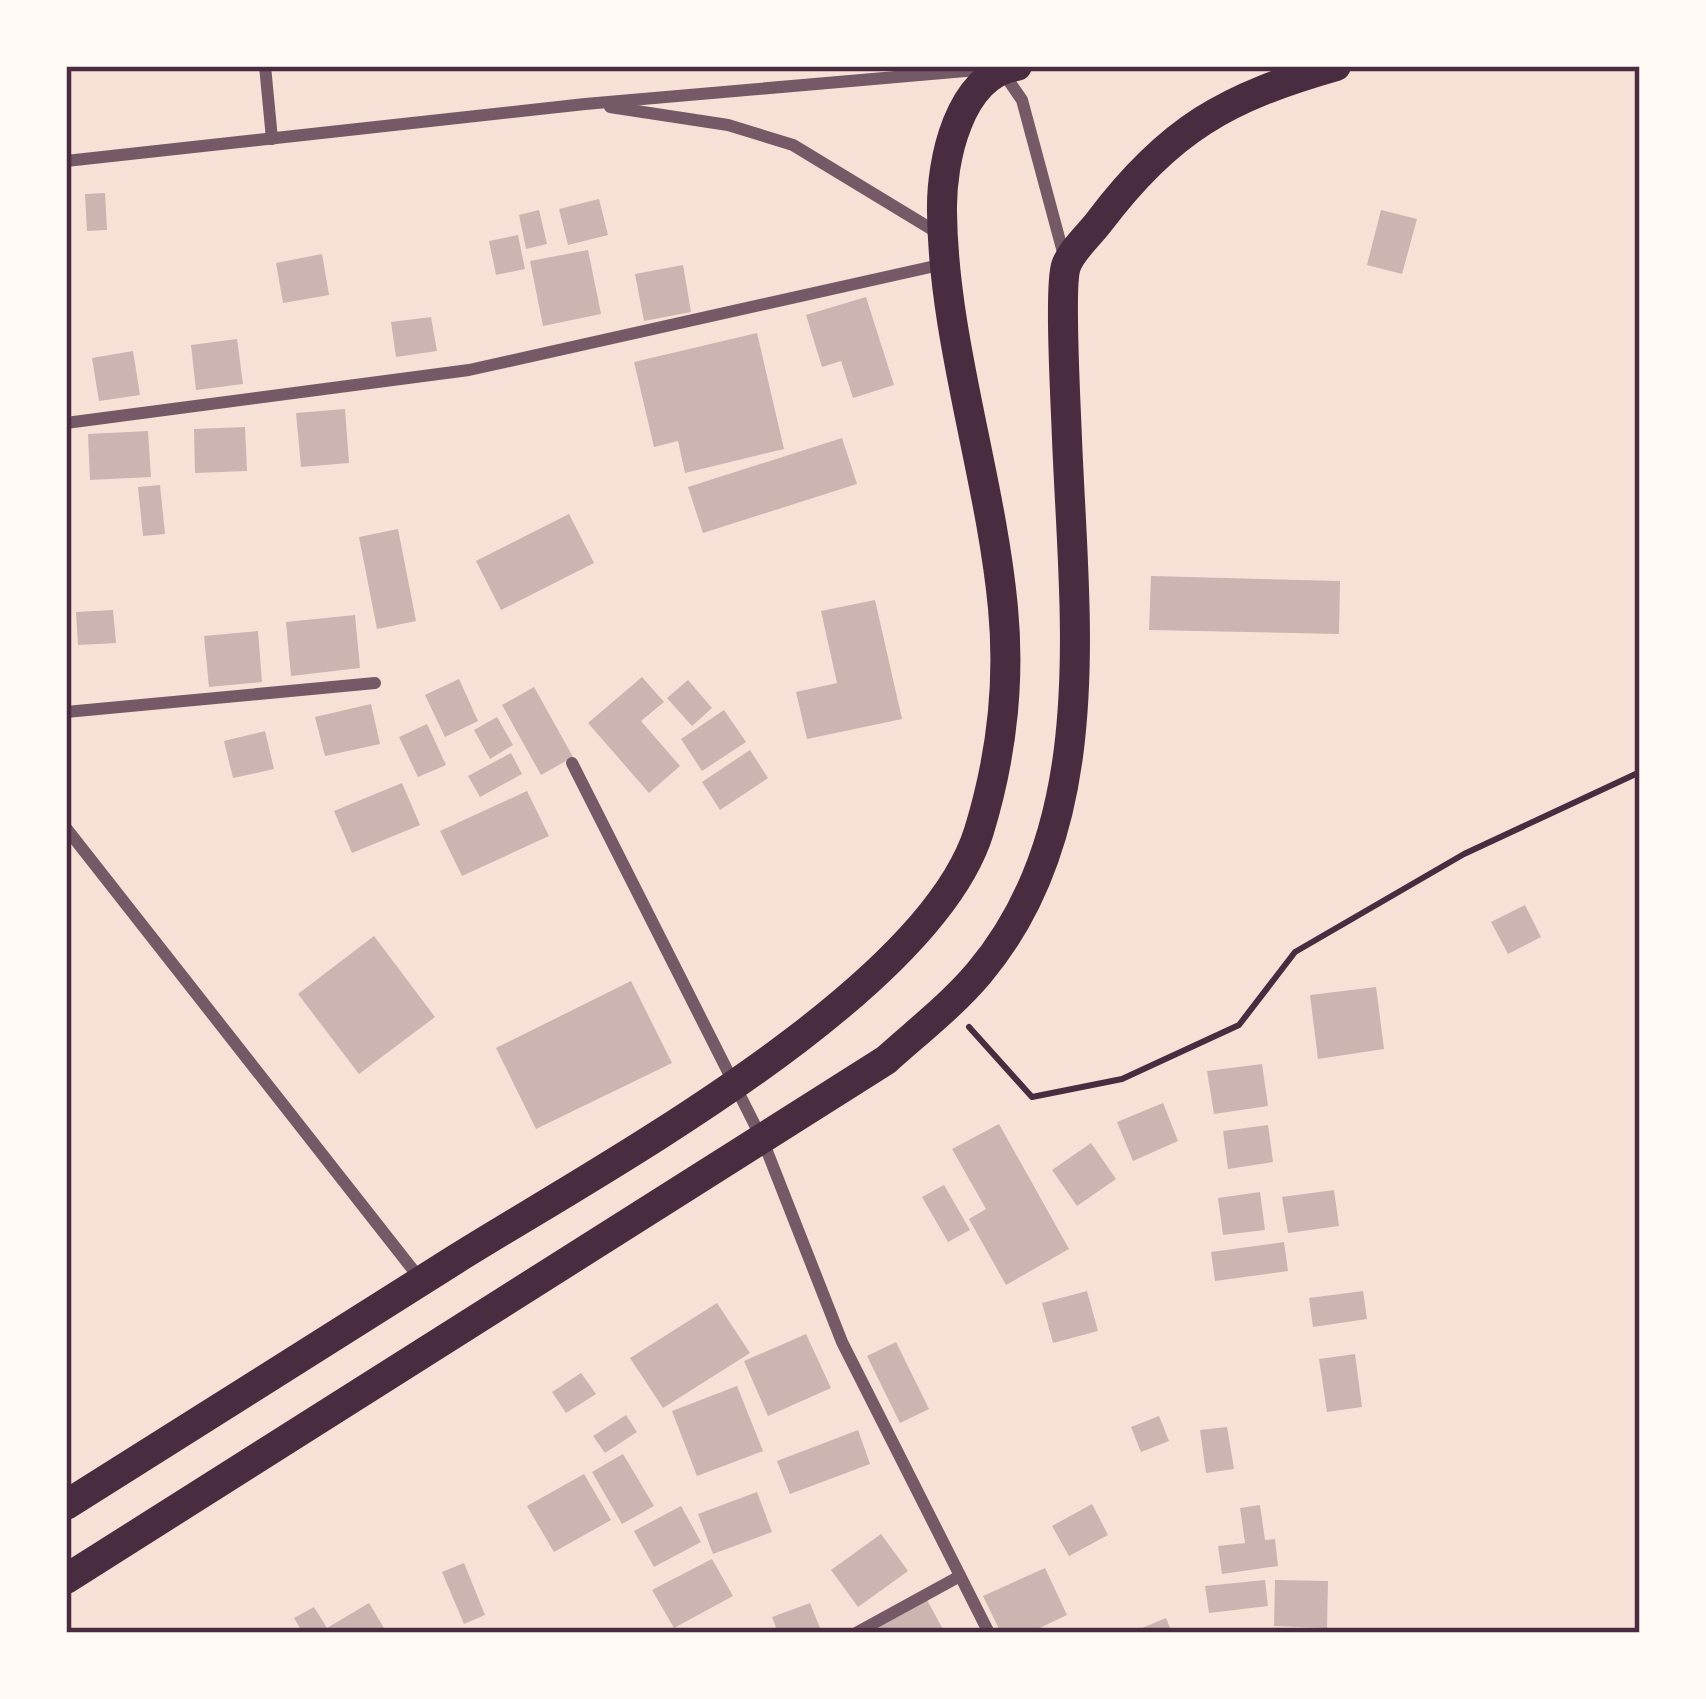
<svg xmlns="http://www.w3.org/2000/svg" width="1706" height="1699" viewBox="0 0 1706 1699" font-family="'IBM Plex Sans',sans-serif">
<rect width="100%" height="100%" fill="#f7e1d7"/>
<g fill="#ccb4b1">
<polygon points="105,193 107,230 87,231 85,194"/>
<polygon points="599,199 608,235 568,245 559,209"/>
<polygon points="539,210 547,244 526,249 519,215"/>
<polygon points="1381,210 1417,219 1402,274 1367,265"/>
<polygon points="518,235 525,269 496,275 489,241"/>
<polygon points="588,250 601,314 543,326 530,261"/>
<polygon points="322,254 329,295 283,303 276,263"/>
<polygon points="683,265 691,312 644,321 635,274"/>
<polygon points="866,297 894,385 853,398 841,361 822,367 806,315"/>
<polygon points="431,317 437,351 396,357 391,322"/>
<polygon points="757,333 784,449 685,473 678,441 654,447 634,362"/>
<polygon points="237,339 243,384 196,390 191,345"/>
<polygon points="133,351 140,395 99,401 92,358"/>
<polygon points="345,409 349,463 301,467 296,413"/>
<polygon points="245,427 247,471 195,473 194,429"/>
<polygon points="148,431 151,477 90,480 88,434"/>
<polygon points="842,438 857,484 703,533 688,487"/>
<polygon points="160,485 165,534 143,536 138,487"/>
<polygon points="569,514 594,563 501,610 476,561"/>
<polygon points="398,529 416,621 377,629 359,537"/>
<polygon points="1151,576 1340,581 1339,634 1149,630"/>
<polygon points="875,600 902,719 807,739 796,692 837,683 821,611"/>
<polygon points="113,610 116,643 78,645 76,612"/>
<polygon points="355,615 360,668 291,676 286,622"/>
<polygon points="258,631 262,682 209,687 204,636"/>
<polygon points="642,677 664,702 641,721 680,766 649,793 588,723"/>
<polygon points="459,679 478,721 445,737 425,695"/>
<polygon points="688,680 712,708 692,726 667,698"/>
<polygon points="534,687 573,757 541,775 502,705"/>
<polygon points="371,704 380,744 325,756 315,717"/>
<polygon points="724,710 746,742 702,771 681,739"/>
<polygon points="497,717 513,745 490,759 474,730"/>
<polygon points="427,724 446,765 418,777 399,737"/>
<polygon points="265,731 274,769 233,778 224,741"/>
<polygon points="750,750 768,778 720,810 702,782"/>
<polygon points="511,753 522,774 480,797 468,776"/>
<polygon points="402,783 420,825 352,853 334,811"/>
<polygon points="527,791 549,836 462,876 440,831"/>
<polygon points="1525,905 1541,937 1508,954 1491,922"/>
<polygon points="374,936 435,1017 359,1074 298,994"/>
<polygon points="631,981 672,1063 536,1129 496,1048"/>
<polygon points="1376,987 1384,1049 1318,1059 1310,995"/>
<polygon points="1262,1064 1268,1106 1214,1114 1207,1071"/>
<polygon points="1163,1103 1178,1141 1133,1161 1117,1122"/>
<polygon points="999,1124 1069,1249 1006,1285 969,1219 986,1209 952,1149"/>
<polygon points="1268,1125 1273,1162 1228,1169 1223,1131"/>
<polygon points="1091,1143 1116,1179 1077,1206 1052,1170"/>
<polygon points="944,1185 970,1230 948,1242 922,1197"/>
<polygon points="1334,1190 1339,1226 1288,1233 1282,1197"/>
<polygon points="1260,1192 1265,1230 1223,1235 1218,1198"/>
<polygon points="1284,1242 1288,1271 1215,1281 1211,1252"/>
<polygon points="1087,1291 1098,1331 1053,1343 1042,1303"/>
<polygon points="1363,1291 1367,1319 1313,1327 1309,1298"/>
<polygon points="717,1303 750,1353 663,1408 630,1358"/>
<polygon points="806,1334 831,1388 768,1416 744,1361"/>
<polygon points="896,1342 929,1409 900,1423 867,1356"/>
<polygon points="1355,1354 1362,1407 1327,1412 1319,1359"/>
<polygon points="581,1373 596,1394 566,1413 552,1392"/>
<polygon points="737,1386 763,1451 697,1476 672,1411"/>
<polygon points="626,1415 637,1432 605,1453 593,1436"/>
<polygon points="1159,1416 1169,1441 1141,1452 1131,1427"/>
<polygon points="1227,1427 1234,1469 1206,1473 1200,1430"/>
<polygon points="858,1430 870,1464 790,1494 777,1461"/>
<polygon points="623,1454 654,1506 622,1524 592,1472"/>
<polygon points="584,1474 611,1520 554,1552 527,1506"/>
<polygon points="757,1492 772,1532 713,1554 698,1514"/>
<polygon points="1092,1504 1108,1535 1069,1556 1052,1526"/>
<polygon points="1260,1505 1265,1540 1275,1539 1278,1566 1222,1574 1218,1546 1245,1543 1240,1508"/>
<polygon points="681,1506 701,1542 654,1567 634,1531"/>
<polygon points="881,1534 908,1571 858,1607 831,1570"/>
<polygon points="712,1559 733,1596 674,1628 652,1590"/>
<polygon points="464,1563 485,1615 464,1624 442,1572"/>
<polygon points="1045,1568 1067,1615 1029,1633 1001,1633 983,1596"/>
<polygon points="1265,1580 1268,1606 1209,1613 1205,1586"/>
<polygon points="1275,1580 1328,1581 1327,1628 1274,1626"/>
<polygon points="927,1600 945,1633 869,1633"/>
<polygon points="369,1603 387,1633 303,1633 294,1618 314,1607 327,1628"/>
<polygon points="810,1603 820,1628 778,1633 772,1617"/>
<polygon points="1166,1618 1172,1633 1130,1633"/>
</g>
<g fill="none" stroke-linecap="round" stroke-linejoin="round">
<polyline stroke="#4a2c40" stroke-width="6" points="969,1027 1032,1097 1122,1079 1239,1025 1295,952 1464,854 1640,772"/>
<g stroke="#755966" stroke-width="12">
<polyline points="265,66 272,139"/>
<polyline points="610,107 728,125 793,145 938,233"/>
<polyline points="66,161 585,104 1000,68 1022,100 1064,256"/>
<polyline points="66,423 469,370 944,264"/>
<polyline points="66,712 375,683"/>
<polyline points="572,763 763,1141 842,1342 989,1633"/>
<polyline points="66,828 421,1280"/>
<polyline points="856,1633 960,1576"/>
</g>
<g stroke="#4a2c40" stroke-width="30">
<path d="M 66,1505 C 196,1423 326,1341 456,1259 C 598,1170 929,993 979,831 C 1001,759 1010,682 1003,608 C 991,478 943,340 942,211 C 941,162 959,74 1017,66"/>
<path d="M 66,1579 L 886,1060 C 917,1032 952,1005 979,973 C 1103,826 1074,616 1067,439 C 1066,410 1059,286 1066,266 C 1071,251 1090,234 1099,222 C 1169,129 1227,97 1336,66"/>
</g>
</g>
<rect width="1706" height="1699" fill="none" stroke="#fffaf5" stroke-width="138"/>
<rect x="69" y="69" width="1568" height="1561" fill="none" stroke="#4a2c40" stroke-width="4.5"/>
</svg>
